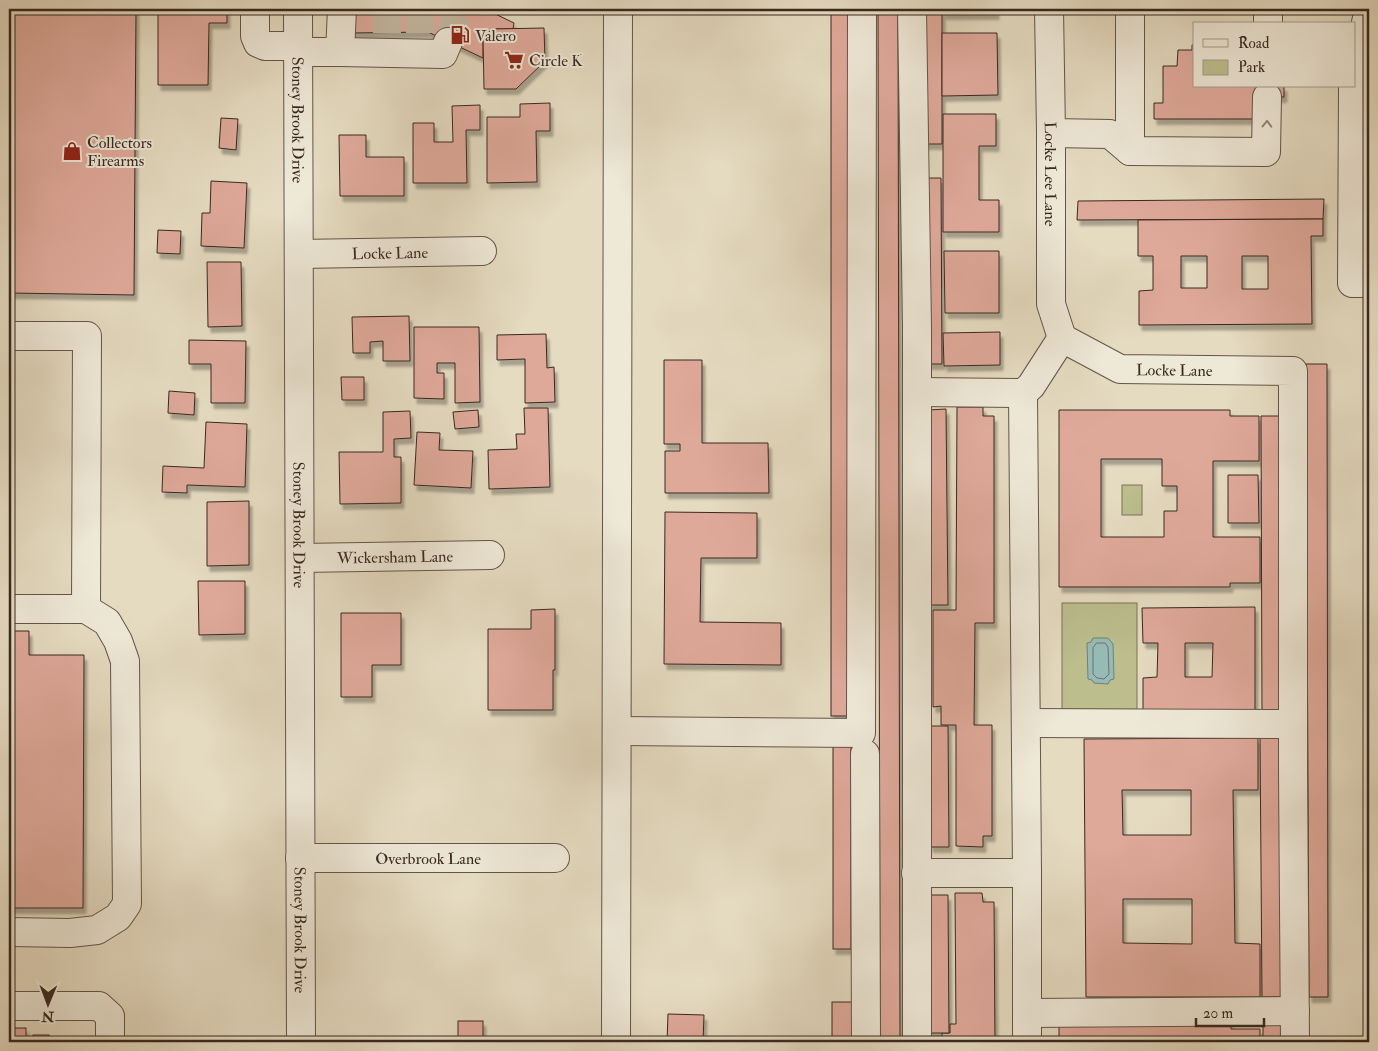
<svg xmlns="http://www.w3.org/2000/svg" width="1378" height="1051" viewBox="0 0 1378 1051" font-family="'IM FELL Double Pica',serif">
<defs>
<filter id="shadow"><feDropShadow dx="3" dy="5.5" stdDeviation="1" flood-color="#0004"/></filter>
</defs>
<rect width="100%" height="100%" fill="#e5dbc1"/>
<filter id="stains"><feTurbulence type="fractalNoise" baseFrequency=".004" numOctaves="4"/><feColorMatrix values="0 0 0 0 .2 0 0 0 0 .09 0 0 0 0 .02 0 0 0 .5 -.17"/></filter>
<radialGradient id="worn" r=".72"><stop offset=".6" stop-color="#630" stop-opacity="0"/><stop offset="1" stop-color="#630" stop-opacity=".3"/></radialGradient>
<g fill="#bcbe8d" stroke="#7a7357">
<rect x="1122" y="485" width="20" height="30"/>
<rect x="1062" y="603" width="75" height="109"/>
</g>
<polygon fill="#96bbb5" stroke="#71807a" points="1093,638 1108,638 1113,644 1114,679 1110,680 1108,684 1094,683 1092,680 1088,679 1087,643 1091,642"/>
<g fill="none" stroke-linecap="round" stroke-linejoin="round">
<polygon stroke="#68726b" stroke-width="1" points="1097,643 1105,643 1108,647 1109,674 1104,679 1097,678 1093,674 1093,648"/>
</g>
<g fill="#dfa99a" stroke="#392821" fill-rule="evenodd" filter="url(#shadow)">
<polygon points="9,9 136,9 134,295 9,293"/>
<polygon points="158,9 227,9 227,23 209,23 208,85 158,85"/>
<polygon points="351,9 485,9 514,23 513,29 492,29 483,38 483,58 428,32 352,33"/>
<rect x="831" y="9" width="20" height="707"/>
<polygon points="878,9 898,9 900,1042 880,1042"/>
<polygon points="923,9 942,9 942,144 924,144"/>
<rect x="943" y="9" width="53" height="5"/>
<polygon points="544,28 545,61 516,89 484,89 483,38 492,29"/>
<polygon points="942,33 997,33 998,95 942,96"/>
<polygon points="1192,45 1194,45 1194,86 1284,86 1284,97 1253,97 1253,119 1154,119 1154,103 1163,103 1163,66 1177,66 1178,50 1192,50"/>
<polygon points="550,103 550,131 536,131 537,182 487,183 487,117 520,117 520,104"/>
<polygon points="480,105 480,130 466,130 467,183 413,183 413,123 434,123 434,142 453,142 452,106"/>
<polygon points="943,114 996,114 996,146 979,146 979,200 999,200 999,232 943,232"/>
<polygon points="221,118 238,119 236,150 219,148"/>
<polygon points="1360,134 1369,134 1369,235 1359,235"/>
<polygon points="339,135 366,135 366,157 404,157 404,196 340,196"/>
<polygon points="923,178 941,178 942,364 925,364"/>
<polygon points="211,181 247,183 244,248 201,246 202,213 210,213"/>
<polygon points="1324,199 1323,219 1077,220 1078,201"/>
<path d="M 1323,219 L 1323,236 L 1311,236 L 1312,324 L 1139,325 L 1139,291 L 1153,290 L 1153,256 L 1138,256 L 1138,220 ZM 1181,256 L 1207,256 L 1207,288 L 1181,288 ZM 1242,256 L 1268,256 L 1268,289 L 1242,289 Z"/>
<polygon points="158,230 181,231 180,254 157,253"/>
<polygon points="944,251 999,251 999,313 945,313"/>
<polygon points="207,262 241,262 242,326 208,327"/>
<polygon points="409,316 410,361 383,361 383,341 370,342 370,353 353,353 352,317"/>
<polygon points="414,327 479,327 480,402 455,403 455,363 437,363 437,373 444,373 444,399 414,398"/>
<polygon points="1000,332 1000,365 944,366 943,333"/>
<polygon points="546,334 547,368 554,367 555,402 525,403 525,359 497,360 497,335"/>
<polygon points="189,340 246,341 245,403 211,403 211,364 189,364"/>
<polygon points="664,360 702,360 702,443 768,443 769,493 665,493 665,451 680,451 680,444 664,444"/>
<polygon points="1306,364 1327,364 1328,997 1309,997"/>
<polygon points="341,377 364,377 364,400 342,400"/>
<polygon points="169,391 195,393 194,415 168,413"/>
<polygon points="957,407 983,407 983,416 994,416 994,623 975,623 974,725 992,725 992,836 983,836 983,847 956,846 956,725 941,725 941,706 933,707 933,610 956,610"/>
<polygon points="524,408 548,408 550,487 489,489 488,450 517,449 516,434 525,434"/>
<polygon points="946,409 948,605 929,605 928,410"/>
<polygon points="478,410 479,427 455,429 453,412"/>
<path d="M 1059,410 L 1230,410 L 1230,416 L 1259,416 L 1259,461 L 1213,461 L 1213,537 L 1260,537 L 1260,583 L 1230,583 L 1230,587 L 1059,587 ZM 1101,459 L 1162,459 L 1162,486 L 1177,486 L 1177,511 L 1164,511 L 1164,537 L 1101,537 Z"/>
<polygon points="410,411 411,438 394,439 394,457 401,457 401,503 340,504 339,452 383,452 383,412"/>
<polygon points="1261,416 1281,416 1282,713 1262,714"/>
<polygon points="206,422 247,424 245,487 187,485 187,493 162,492 163,466 204,468"/>
<polygon points="417,432 440,433 439,450 473,451 471,488 414,485"/>
<polygon points="1228,475 1258,475 1259,523 1228,523"/>
<polygon points="249,501 249,565 207,566 207,502"/>
<polygon points="665,512 757,513 757,558 701,558 700,622 781,623 781,665 664,664"/>
<polygon points="198,581 245,581 245,634 199,635"/>
<path d="M 1255,607 L 1255,713 L 1143,713 L 1143,678 L 1157,677 L 1158,643 L 1143,643 L 1142,608 ZM 1185,643 L 1213,643 L 1212,677 L 1185,677 Z"/>
<polygon points="555,609 555,670 553,670 553,710 488,710 488,629 531,629 531,610"/>
<polygon points="341,613 401,613 401,665 372,665 372,697 341,697"/>
<polygon points="9,631 29,631 29,655 84,655 83,908 9,908"/>
<polygon points="929,726 948,726 949,847 930,847"/>
<polygon points="1260,736 1282,738 1282,997 1262,997"/>
<path d="M 1258,738 L 1258,790 L 1233,790 L 1235,943 L 1260,944 L 1260,997 L 1086,997 L 1084,739 ZM 1122,790 L 1191,790 L 1191,835 L 1123,835 ZM 1123,899 L 1192,899 L 1192,944 L 1123,943 Z"/>
<rect x="833" y="743" width="18" height="206"/>
<polygon points="955,893 982,893 983,902 994,902 995,1042 935,1042 942,1041 942,1033 950,1033 950,1024 956,1024"/>
<polygon points="928,895 948,895 949,1033 928,1033"/>
<rect x="832" y="1002" width="20" height="40"/>
<polygon points="668,1014 704,1015 703,1042 667,1042"/>
<rect x="458" y="1021" width="25" height="21"/>
<polygon points="1059,1022 1231,1022 1231,1029 1260,1029 1260,1042 1059,1042"/>
<rect x="1263" y="1024" width="20" height="18"/>
<rect x="10" y="1028" width="16" height="14"/>
<rect x="33" y="1035" width="16" height="7"/>
</g>
<g fill="none" stroke-linecap="round" stroke-linejoin="round">
<g stroke="#c3b7a1" stroke-width="28" stroke-dasharray="28 14" stroke-linecap="butt">
<polyline points="420,9 420,33"/>
<polyline points="387,33 387,9"/>
<polyline points="448,42 458,9"/>
</g>
<g stroke="#645549" stroke-width="30">
<g id="minor">
<polyline points="255,9 255,36 258,43 265,46 298,46"/>
<path id="s1" d="M 298,9 L 301,1042"/>
<polyline points="912,9 917,326 917,1042"/>
<path id="s2" d="M 1049,9 L 1051,133 L 1051,304 L 1062,338"/>
<polyline points="1130,9 1130,151"/>
<polyline points="1268,24 1268,9"/>
<polyline points="298,52 340,52 342,9"/>
<polyline points="340,52 443,54 448,42"/>
<polyline points="1354,74 1368,14 1368,9"/>
<polyline points="1353,86 1352,283 1369,283"/>
<polyline points="1051,133 1110,134 1130,151 1266,152 1267,97"/>
<path id="s3" d="M 299,254 L 482,251"/>
<polyline points="9,336 87,336 86,609"/>
<path id="s4" d="M 1062,338 L 1120,369 L 1293,371 L 1293,773 L 1295,1042"/>
<polyline points="918,392 1023,393"/>
<path id="s5" d="M 300,558 L 490,555"/>
<polyline points="9,609 86,609 107,622 118,641 125,661 127,904 118,917 97,930 70,933 9,932"/>
<polyline points="1026,723 1293,724"/>
<polyline points="617,731 861,733 862,9"/>
<polyline points="865,754 866,1042"/>
<path id="s6" d="M 300,858 L 555,858"/>
<polyline points="916,873 1027,873"/>
<polyline points="9,1006 99,1006 110,1016 110,1042"/>
<polyline points="1027,1013 1295,1011"/>
<polyline points="616,1042 618,9"/>
<polyline points="1027,1042 1027,873 1023,393 1031,386 1062,338"/>
</g>
</g>
<use href="#minor" stroke="#eee8d7" stroke-width="28"/>
</g>
<defs><path id="oneway-chevron" d="M-2-3.5L2.5 0L-2 3.5" fill="none" stroke-width="1.6" stroke-linecap="round" stroke-linejoin="round" transform="scale(1.25)"/></defs>
<use stroke="#94887c" href="#oneway-chevron" transform="translate(1267 124) rotate(-89)"/>
<defs>
<g id="fuel-bare" transform="scale(1.5)"><path d="M-5.5-6h7V0h2V4h1.3V-2.5L3-4.5l.8-.8L6-3V5H2.5V1h-1V6h-7ZM-4.2-4.7v3.2H.2V-4.7Z" fill="#8f2418" stroke="#eee8d7" stroke-width="2.5" paint-order="stroke"/></g>
<g id="supermarket-bare" transform="scale(1.5)"><path d="M-6-5.5h2.5l.6 2H6L4.5 2H-2.5L-4.4-4H-6ZM-1.5 3.2a1.3 1.3 0 1 0 .1 0ZM3 3.2a1.3 1.3 0 1 0 .1 0Z" fill="#8f2418" stroke="#eee8d7" stroke-width="2.5" paint-order="stroke"/></g>
<g id="shop-bare" transform="scale(1.5)"><path d="M-5-2.5h2.3a2.7 3.5 0 0 1 5.4 0H5L5.5 6h-11ZM-1.5-2.5h3a1.5 2.3 0 0 0-3 0Z" fill="#8f2418" stroke="#eee8d7" stroke-width="2.5" paint-order="stroke"/></g>
</defs>
<g fill-rule="evenodd">
<use href="#fuel-bare" x="460" y="35"/>
<use href="#supermarket-bare" x="514" y="60"/>
<use href="#shop-bare" x="72" y="151"/>
</g>
<g text-anchor="middle" stroke-width="4" stroke-linejoin="round" paint-order="stroke">
<g font-size="16" fill="#392821" stroke="#eee8d7" text-anchor="start">
<text x="475" y="41">Valero</text>
<text x="529" y="66">Circle K</text>
<text x="87" y="148">Collectors<tspan x="87" dy="18">Firearms</tspan></text>
</g>
<g font-size="16" fill="#392821" stroke="#eee8d7">
<text dy="6" stroke="none"><textPath href="#s1" startOffset="111">Stoney Brook Drive</textPath></text>
<text dy="6" stroke="none"><textPath href="#s2" startOffset="165">Locke Lee Lane</textPath></text>
<text dy="6" stroke="none"><textPath href="#s3" startOffset="91">Locke Lane</textPath></text>
<text dy="6" stroke="none"><textPath href="#s4" startOffset="120">Locke Lane</textPath></text>
<text dy="6" stroke="none"><textPath href="#s1" startOffset="516">Stoney Brook Drive</textPath></text>
<text dy="6" stroke="none"><textPath href="#s5" startOffset="95">Wickersham Lane</textPath></text>
<text dy="6" stroke="none"><textPath href="#s6" startOffset="128">Overbrook Lane</textPath></text>
<text dy="6" stroke="none"><textPath href="#s1" startOffset="921">Stoney Brook Drive</textPath></text>
</g>
</g>
<rect width="1378" height="1051" fill="none" stroke="#e5dbc1" stroke-width="30"/>
<rect x="10" y="10" width="1358" height="1031" fill="none" stroke="#392821" stroke-width="2.5"/>
<rect x="15" y="15" width="1348" height="1021" fill="none" stroke="#392821"/>
<rect x="1193" y="22" width="162" height="65" fill="#eee8d7" stroke="#a69b8e"/>
<rect x="1203" y="39" width="25" height="8" fill="#eee8d7" stroke="#a69b8e"/>
<text x="1238" y="48" font-size="15" fill="#392821">Road</text>
<rect x="1203" y="60" width="25" height="15" fill="#bcbe8d" stroke="#a69b8e"/>
<text x="1238" y="72" font-size="15" fill="#392821">Park</text>
<g transform="translate(48 1004) rotate(181)" stroke="#eee8d7" stroke-width="4" paint-order="stroke">
<path d="M0-4L9 19L0 12L-9 19Z" fill="#392821"/>
<text y="-8" font-size="14" font-weight="bold" text-anchor="middle" fill="#392821">N</text>
</g>
<path d="M1196 1018v8h68v-8" fill="none" stroke="#392821" stroke-width="2.5"/>
<text x="1203" y="1018" font-size="15" fill="#392821" stroke="#eee8d7" stroke-width="4" paint-order="stroke">20 m</text>
<rect width="100%" height="100%" filter="url(#stains)"/>
<rect width="100%" height="100%" fill="url(#worn)"/>
</svg>
